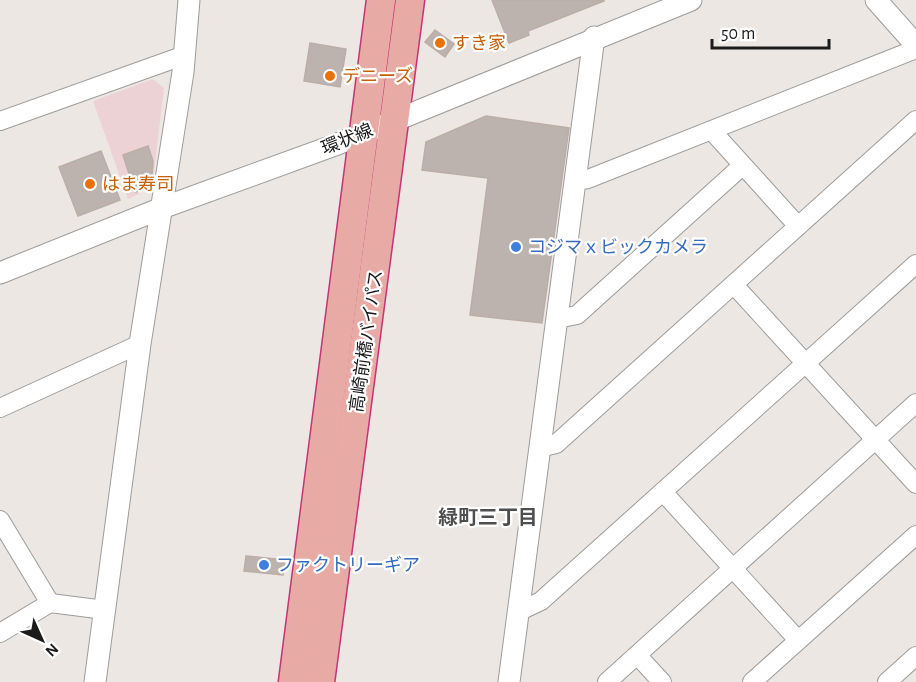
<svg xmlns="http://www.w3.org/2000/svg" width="916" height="682" viewBox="0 0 916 682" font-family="'Alegreya Sans','Noto Sans JP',sans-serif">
<rect width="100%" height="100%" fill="#ece7e2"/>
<polygon fill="#ecd2d4" points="153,79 164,88 153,180 141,193 128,199 93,101"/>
<g fill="#bcb3af" stroke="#bcada6" stroke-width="1.5">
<polygon points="492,0 603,0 604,1 528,31 529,35 509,43"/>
<polygon points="435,30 454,44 445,57 425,42"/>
<polygon points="310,43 346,49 340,87 304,81"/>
<polygon points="486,116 569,128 542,323 470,315 488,178 422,170 426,142"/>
<polygon points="148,146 153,161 152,177 142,190 135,192 123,155"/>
<polygon points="101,151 120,200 78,216 59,167"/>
<polygon points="246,556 285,560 283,575 244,571"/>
</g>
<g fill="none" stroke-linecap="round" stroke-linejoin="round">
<g stroke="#9c9c9c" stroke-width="20">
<g id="minor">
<polyline points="0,121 185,55"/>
<polyline points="712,131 798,226"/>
<polyline points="575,181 588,179 916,49"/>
<polyline points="734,285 916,484"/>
<polyline points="557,319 577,315 742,166"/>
<polyline points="0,408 140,344"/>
<polyline points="539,448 556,444 916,120"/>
<polyline points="663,492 798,640"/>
<polyline points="0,520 50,603"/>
<polyline points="518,612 541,601 916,264"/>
<polyline points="0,633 50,603 105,610"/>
<polyline points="637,655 662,682"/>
<polyline points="607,682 916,403"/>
<polyline points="752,682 916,535"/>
<polyline points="887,682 916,656"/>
</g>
</g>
<g stroke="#9c9c9c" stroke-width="23">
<g id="tertiary">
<polyline points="876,0 916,45"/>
<polyline points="0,273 162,208 335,145 691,0"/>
<polyline points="95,682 140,344 183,72 189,0"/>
<polyline points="509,682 594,37"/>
</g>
</g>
<g stroke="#c53476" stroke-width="31">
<g id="trunk">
<polyline points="293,682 381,0"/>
<polyline points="320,682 410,0"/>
</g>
</g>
<use href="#minor" stroke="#fff" stroke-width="18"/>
<use href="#tertiary" stroke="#fff" stroke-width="21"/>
<use href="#trunk" stroke="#e8aaa4" stroke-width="28"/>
</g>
<g fill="#e8710a" stroke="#fff" stroke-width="2">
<circle cx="440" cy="43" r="6"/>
<circle cx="330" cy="76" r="6"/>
<circle cx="90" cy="184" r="6"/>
</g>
<g fill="#3f7fe0" stroke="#fff" stroke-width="2">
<circle cx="516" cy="247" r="6"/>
<circle cx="264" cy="565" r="6"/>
</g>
<g text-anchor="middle" stroke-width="4.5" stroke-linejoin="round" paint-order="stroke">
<g font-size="18" fill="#c56008" stroke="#fff" text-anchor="start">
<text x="452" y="49">すき家</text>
<text x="342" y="82">デニーズ</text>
<text x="102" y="190">はま寿司</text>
</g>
<g font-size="18" fill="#1b1b1b" stroke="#fff">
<text transform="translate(347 139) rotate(-22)" y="6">環状線</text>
<text transform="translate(366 341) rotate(-82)" y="6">高崎前橋バイパス</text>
</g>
<g font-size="18" fill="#366cbe" stroke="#fff" text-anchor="start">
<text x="528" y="253">コジマｘビックカメラ</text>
<text x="276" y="571">ファクトリーギア</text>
</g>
<g font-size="20" font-weight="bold" fill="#4e4e4e" stroke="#fff">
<text x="488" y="524">緑町三丁目</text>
</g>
</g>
<g transform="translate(42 640) rotate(135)" stroke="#ffffff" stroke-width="4.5" paint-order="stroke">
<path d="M0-4.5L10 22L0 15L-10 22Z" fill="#1b1b1b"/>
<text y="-9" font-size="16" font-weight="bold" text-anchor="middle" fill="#1b1b1b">N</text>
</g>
<path d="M712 39v9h117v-9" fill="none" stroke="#1b1b1b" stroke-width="3"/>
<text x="721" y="39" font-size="18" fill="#1b1b1b" stroke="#ffffff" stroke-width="4.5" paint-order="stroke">50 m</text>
</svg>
